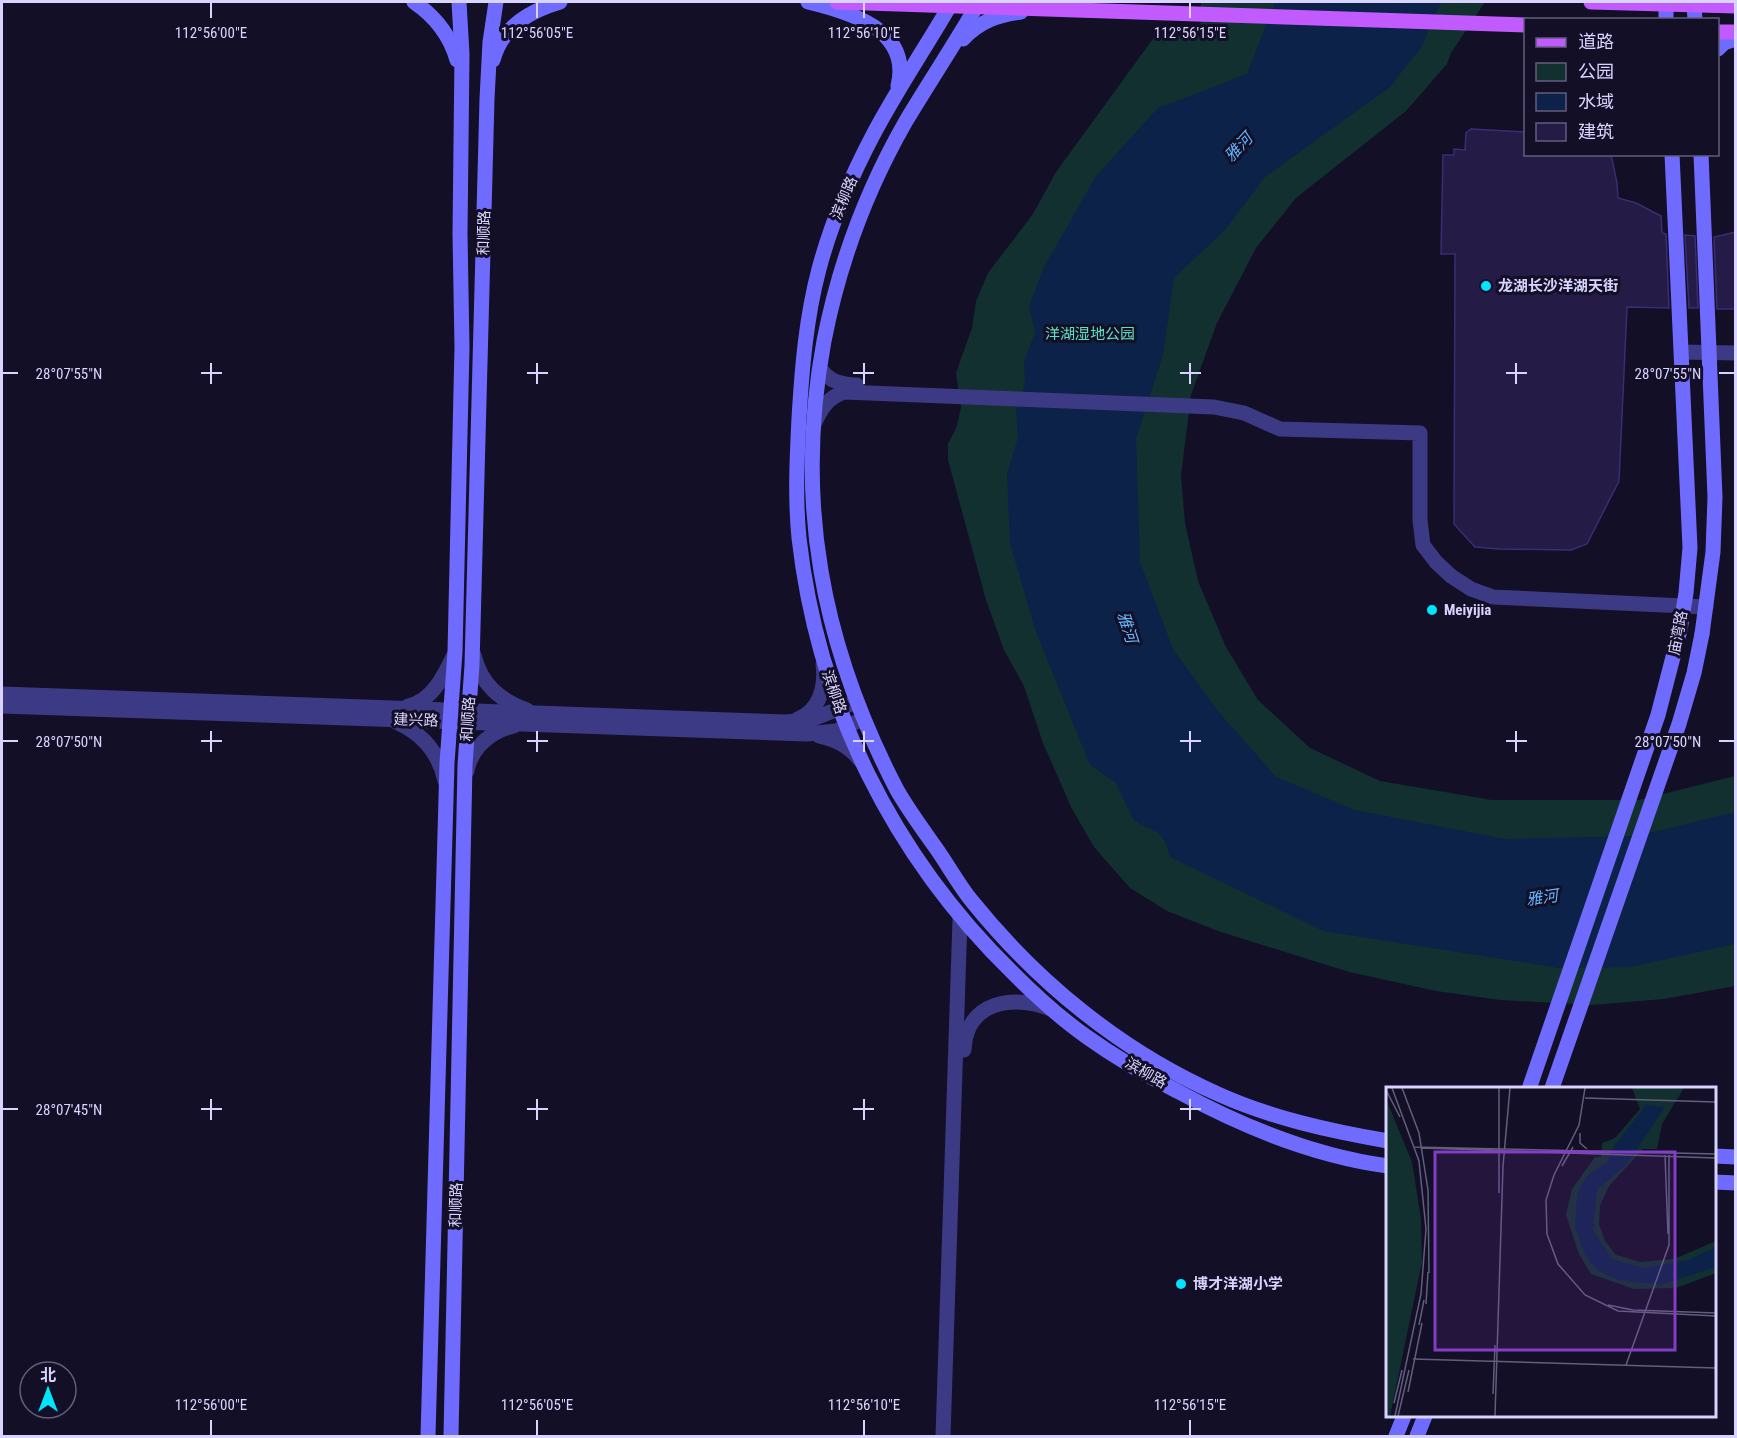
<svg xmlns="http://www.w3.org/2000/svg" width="1737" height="1438" viewBox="0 0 1737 1438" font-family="'Roboto Condensed','Noto Sans SC',sans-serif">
<rect width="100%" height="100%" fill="#130f26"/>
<polygon fill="#12302f" points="1201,2 1485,2 1451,53 1447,64 1406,111 1296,198 1256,248 1217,323 1191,395 1181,475 1185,523 1198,581 1226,647 1258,700 1310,748 1380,781 1492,800 1639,800 1735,776 1735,986 1664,999 1592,1005 1500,1000 1436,991 1349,972 1218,931 1167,911 1130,888 1094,847 1071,807 1043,743 1024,686 1004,650 986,600 948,460 948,444 957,426 961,407 956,373 972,328 976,301 988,273 1033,214 1056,172 1155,36 1200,36"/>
<polygon fill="#0c2248" points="1275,2 1441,2 1422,46 1390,87 1265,177 1225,230 1174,278 1163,355 1136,439 1140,562 1173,649 1218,711 1276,777 1355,810 1505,839 1637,836 1735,812 1735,944 1630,967 1559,968 1323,931 1170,857 1165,841 1157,832 1143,826 1133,819 1116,783 1090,765 1036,632 1010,543 1007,474 1018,438 1016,411 1025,384 1024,361 1035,333 1029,306 1044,267 1096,176 1158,108 1247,74"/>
<g fill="#241b47" stroke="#3b2d73" stroke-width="1.5">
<polygon points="1471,129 1526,132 1526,154 1611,154 1617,183 1618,198 1636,203 1661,216 1662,233 1666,234 1669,308 1627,307 1619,481 1587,544 1571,550 1499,549 1475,547 1454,524 1455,254 1441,254 1443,155 1454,155 1454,149 1465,150 1466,133"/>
<polygon points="1736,232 1736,309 1717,309 1714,237"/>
<polygon points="1685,235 1695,236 1698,308 1689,308"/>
</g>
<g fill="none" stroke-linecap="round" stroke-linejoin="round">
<g stroke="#3d3a85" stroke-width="15">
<polyline points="1682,352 1736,353"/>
<path d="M 820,368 C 829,382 841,384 857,385"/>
<path d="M 815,422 C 822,407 828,398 844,392 L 1214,407 L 1244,413 L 1280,429 L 1420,433 L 1420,520 L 1423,545 L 1436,562 L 1451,576 L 1471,589 L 1493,597 L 1706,607"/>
<path d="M 474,655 C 481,684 499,700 527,710"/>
<polyline points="2,694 786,722 810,720 856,702"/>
<polyline points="2,706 807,734 836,731 863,719"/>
<path d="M 408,706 C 432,701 444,676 454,655"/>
<path d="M 798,719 C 820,710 826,686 823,664"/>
<path d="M 396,722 C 422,733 439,753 445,781"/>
<path d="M 819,736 C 836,740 849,746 860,760"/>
<path d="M 467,771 C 471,748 491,731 514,726"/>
<path d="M 964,1050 C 966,1001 1014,994 1051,1009"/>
<polyline points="943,1436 960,919"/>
</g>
<g stroke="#6f6bff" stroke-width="15">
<path d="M 414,2 C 436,17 450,35 457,60"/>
<path d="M 808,2 C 850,12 912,30 898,86"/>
<path d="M 952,2 C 926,47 896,91 872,137 C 850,179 831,224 819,269 C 806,318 802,368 799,418 C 797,458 795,498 799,538 C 818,705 893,856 1013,973 C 1036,996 1060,1018 1087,1037 C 1115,1057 1146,1075 1177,1091 C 1243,1127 1313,1156 1388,1166"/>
<path d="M 979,2 C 956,42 930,81 906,121 C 867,189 839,264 824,341 C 794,502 822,646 897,790 C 909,811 924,831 938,851 C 949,867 959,885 971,900 C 1037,982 1121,1051 1218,1094 C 1271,1118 1330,1131 1388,1141"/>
<polyline points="1666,4 1666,20"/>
<polyline points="1694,5 1695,20"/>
<path d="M 963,39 C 979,22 997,15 1021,12"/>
<polyline points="1718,49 1724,43 1736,39"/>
<path d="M 493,60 C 502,27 529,11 560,2"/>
<polyline points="1672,154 1690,548 1686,593 1680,630"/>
<polyline points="1701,154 1715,497 1713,552 1702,634"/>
<polyline points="1714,1156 1736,1157"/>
<polyline points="1714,1182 1736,1183"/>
<polyline points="428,1436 447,763 455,652 462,347 460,234 462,54 459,2"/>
<polyline points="451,1436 465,765 472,665 487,99 490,42 496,2"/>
<polyline points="1396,1436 1404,1416"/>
<polyline points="1417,1436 1425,1416"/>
</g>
<g stroke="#c25bff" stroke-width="15">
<polyline points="837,2 1526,25"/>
<polyline points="1591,2 1736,6"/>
<polyline points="1718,32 1736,32"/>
</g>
<g stroke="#6f6bff" stroke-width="15">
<polyline points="1530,1086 1658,715 1680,630"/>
<polyline points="1552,1088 1679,724 1694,673 1702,634"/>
</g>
</g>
<path fill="none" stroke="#d9d4ff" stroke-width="2" d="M 211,3 L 211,18M 537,3 L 537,18M 864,3 L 864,18M 1190,3 L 1190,18M 211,363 L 211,384M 537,363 L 537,384M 864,363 L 864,384M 1190,363 L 1190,384M 1516,363 L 1516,384M 3,373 L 18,373M 201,373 L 222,373M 527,373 L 548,373M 853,373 L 874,373M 1180,373 L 1201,373M 1506,373 L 1527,373M 1719,373 L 1734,373M 211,731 L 211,752M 537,731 L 537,752M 864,731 L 864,752M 1190,731 L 1190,752M 1516,731 L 1516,752M 3,741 L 18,741M 201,741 L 222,741M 527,741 L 548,741M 853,741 L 874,741M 1180,741 L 1201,741M 1506,741 L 1527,741M 1719,741 L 1734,741M 211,1099 L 211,1120M 537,1099 L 537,1120M 864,1099 L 864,1120M 1190,1099 L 1190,1120M 3,1109 L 18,1109M 201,1109 L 222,1109M 527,1109 L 548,1109M 853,1109 L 874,1109M 1180,1109 L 1201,1109M 211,1420 L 211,1435M 537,1420 L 537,1435M 864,1420 L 864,1435M 1190,1420 L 1190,1435"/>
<g fill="#00e5ff" stroke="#130f26" stroke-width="2">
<circle cx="1486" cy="286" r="6"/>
<circle cx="1432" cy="610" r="6"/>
<circle cx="1181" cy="1284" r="6"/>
</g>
<g text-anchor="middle" stroke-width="6" stroke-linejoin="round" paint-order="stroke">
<g font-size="15" fill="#d9d4ff" stroke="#130f26">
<text transform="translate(844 198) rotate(-67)" y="5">滨柳路</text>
<text transform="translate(484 233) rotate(-89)" y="5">和顺路</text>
<text transform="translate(1678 633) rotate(-79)" y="5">庙湾路</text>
<text transform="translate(834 692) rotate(71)" y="5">滨柳路</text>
<text transform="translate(468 719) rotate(-86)" y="5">和顺路</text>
<text transform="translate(416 720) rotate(2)" y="5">建兴路</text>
<text transform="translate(1146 1073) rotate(30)" y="5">滨柳路</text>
<text transform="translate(456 1205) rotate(-89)" y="5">和顺路</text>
</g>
<g font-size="15" font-weight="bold" fill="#d9d4ff" stroke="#130f26" text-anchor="start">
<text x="1498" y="291">龙湖长沙洋湖天街</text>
<text x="1444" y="615">Meiyijia</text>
<text x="1193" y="1289">博才洋湖小学</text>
</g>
<g font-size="15" fill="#5fe0c0" stroke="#130f26">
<text x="1090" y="339">洋湖湿地公园</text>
</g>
<g font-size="16" font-style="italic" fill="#62b6ff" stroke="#130f26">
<text transform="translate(1238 147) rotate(-47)" y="6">雅河</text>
<text transform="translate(1128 627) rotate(72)" y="6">雅河</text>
<text transform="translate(1542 897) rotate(-8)" y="6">雅河</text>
</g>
</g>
<g transform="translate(1386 1087)">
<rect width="330" height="330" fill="#130f26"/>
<path d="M 246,1 L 298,1 L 276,37 L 271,62 L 257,62 L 223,99 L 214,119 L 213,137 L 219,154 L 230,168 L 255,175 L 288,172 L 330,154 L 330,186 L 290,201 L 248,202 L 205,187 L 193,167 L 180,128 L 186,102 L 209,70 L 215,70 L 216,56 L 229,51 L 254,22 ZM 0,12 L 26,75 L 35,132 L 36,175 L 4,329 L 0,329 Z" fill="#12302f"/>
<path d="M 260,18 L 279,20 L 241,77 L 211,103 L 207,143 L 226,172 L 257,181 L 302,173 L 330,160 L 330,180 L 274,198 L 232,193 L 211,183 L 200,170 L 189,140 L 191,107 L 201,89 L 221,75 L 227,60 Z" fill="#0c2248"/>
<path fill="none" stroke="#625e7d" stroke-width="1.5" d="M 6,1 L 33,74 L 40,142 L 35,207 L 9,329M 16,1 L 33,46 L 42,103 L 43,186M 113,1 L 113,106M 199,1 L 193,38 L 168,88 L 160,113 L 161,147 L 172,177 L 199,208 L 232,224 L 330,229M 0,3 L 14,30M 199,11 L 330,15M 194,46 L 194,56 L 201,62M 27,60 L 330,67M 36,61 L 330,71M 279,68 L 282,147M 176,79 L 187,60M 40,217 L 42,185M 222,218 L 247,223 L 330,226M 33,238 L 38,213M 27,272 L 330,281M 240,278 L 283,158 L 283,68M 22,305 L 36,236M 107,307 L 109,258M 8,316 L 16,283M 12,329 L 23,283M 109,329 L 117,79 L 124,1"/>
<path fill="#843dc5" fill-opacity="0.15" stroke="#843dc5" stroke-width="3" d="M 49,65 L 289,65 L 289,263 L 49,263 Z"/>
<rect width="330" height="330" fill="none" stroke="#d9d4ff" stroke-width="3"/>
</g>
<g font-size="15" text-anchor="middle" fill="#d9d4ff" stroke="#130f26" stroke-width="6" stroke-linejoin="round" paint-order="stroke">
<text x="211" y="38">112°56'00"E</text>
<text x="537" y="38">112°56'05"E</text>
<text x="864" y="38">112°56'10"E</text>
<text x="1190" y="38">112°56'15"E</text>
<text x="69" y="379">28°07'55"N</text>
<text x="1668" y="379">28°07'55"N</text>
<text x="69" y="747">28°07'50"N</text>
<text x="1668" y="747">28°07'50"N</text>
<text x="69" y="1115">28°07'45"N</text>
<text x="211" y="1410">112°56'00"E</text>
<text x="537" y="1410">112°56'05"E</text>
<text x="864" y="1410">112°56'10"E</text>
<text x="1190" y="1410">112°56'15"E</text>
</g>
<rect width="1737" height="1438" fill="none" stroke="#d9d4ff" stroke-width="6"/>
<rect x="1524" y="18" width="195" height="138" fill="#130f26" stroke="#625e7d" stroke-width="1.5"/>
<rect x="1536" y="38" width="30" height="9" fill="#c25bff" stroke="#625e7d" stroke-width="1.5"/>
<text x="1578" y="48" font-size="18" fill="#d9d4ff">道路</text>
<rect x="1536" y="63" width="30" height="18" fill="#12302f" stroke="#625e7d" stroke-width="1.5"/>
<text x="1578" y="78" font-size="18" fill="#d9d4ff">公园</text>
<rect x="1536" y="93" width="30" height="18" fill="#0c2248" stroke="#625e7d" stroke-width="1.5"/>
<text x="1578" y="108" font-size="18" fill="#d9d4ff">水域</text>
<rect x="1536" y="123" width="30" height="18" fill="#241b47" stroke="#625e7d" stroke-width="1.5"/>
<text x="1578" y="138" font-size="18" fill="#d9d4ff">建筑</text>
<g transform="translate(48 1390)"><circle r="28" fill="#130f26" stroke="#625e7d" stroke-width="1.5"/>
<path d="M0-4.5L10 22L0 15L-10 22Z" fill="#00e5ff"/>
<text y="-9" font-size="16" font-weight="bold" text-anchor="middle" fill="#d9d4ff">北</text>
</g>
</svg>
